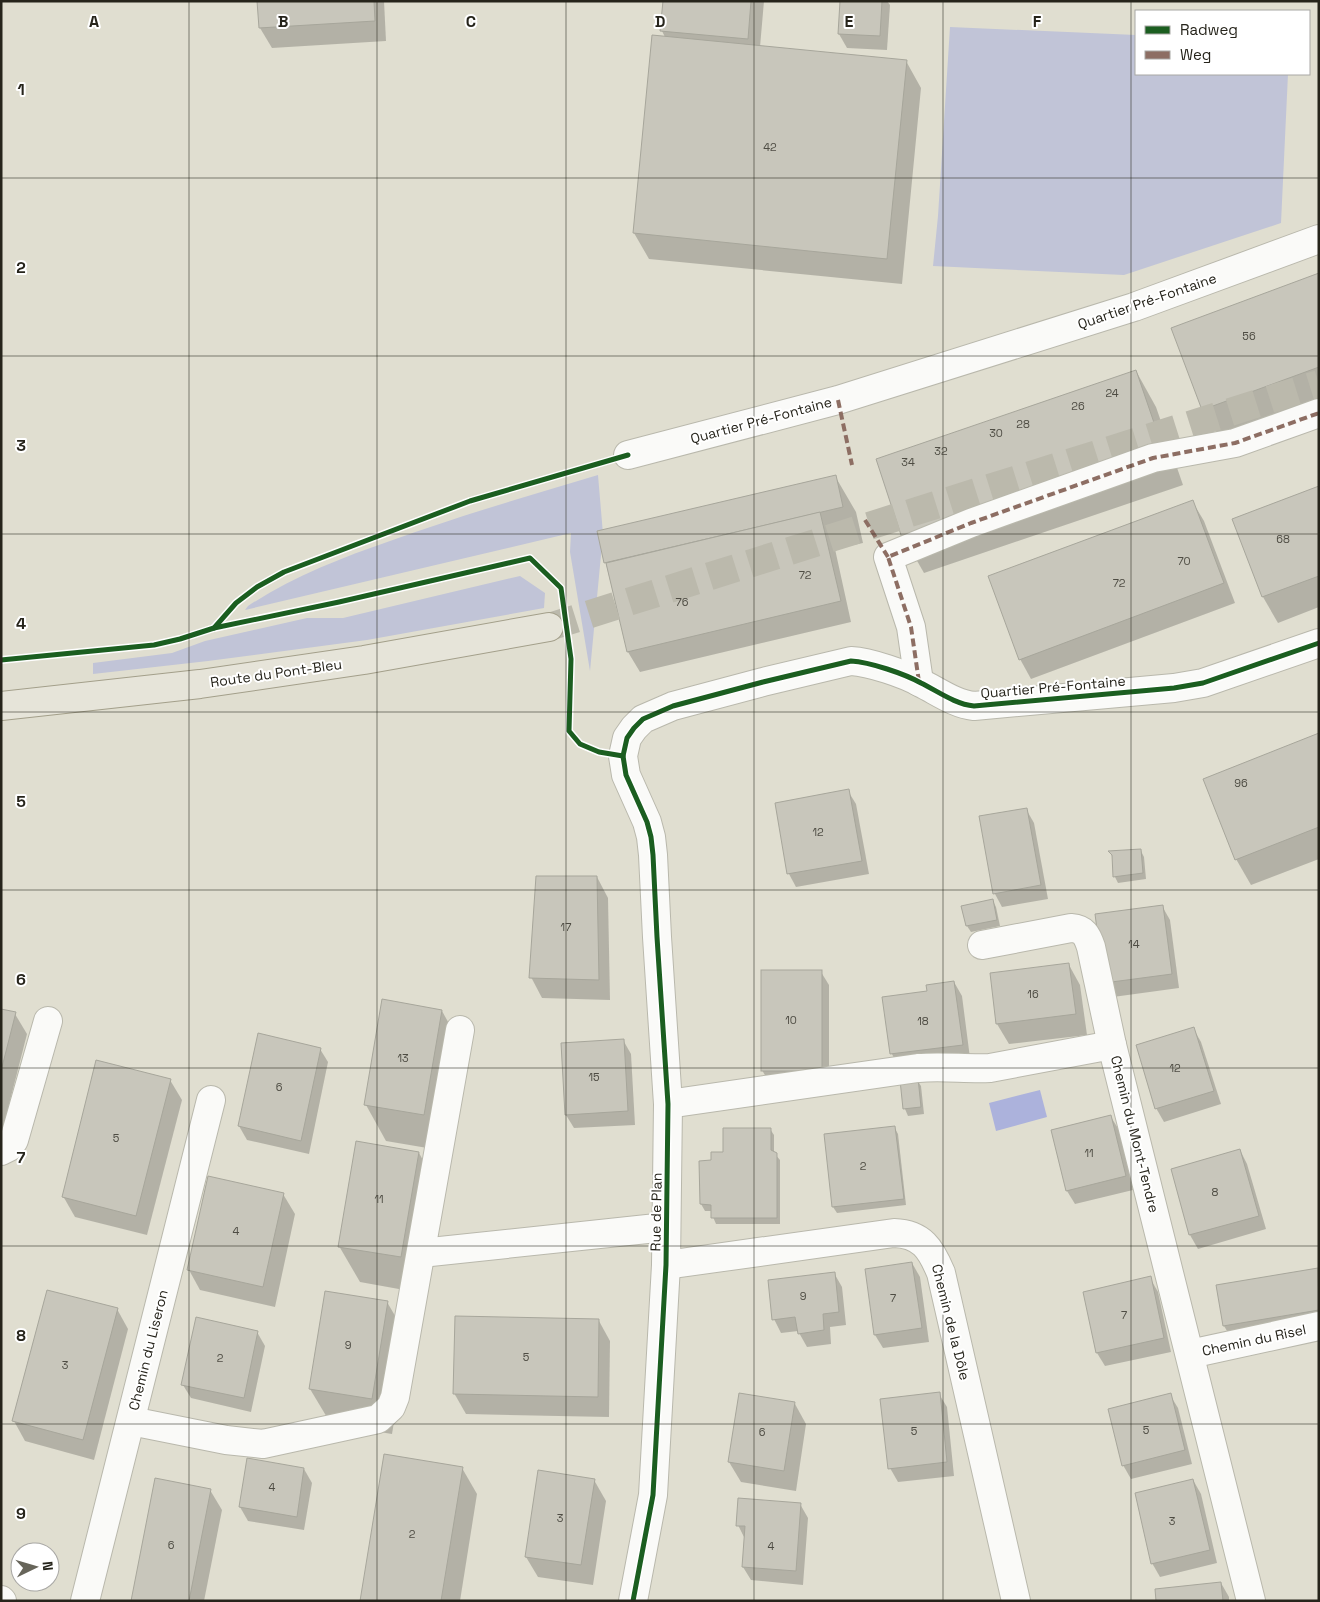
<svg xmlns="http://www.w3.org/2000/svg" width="1320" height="1602" viewBox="0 0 1320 1602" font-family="'Space Grotesk',sans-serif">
<rect width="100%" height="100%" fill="#e0ded0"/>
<g fill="#c1c4d7">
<polygon points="950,27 1136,35 1136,74 1288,74 1281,223 1124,275 933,266 938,216"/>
<path d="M 598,475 L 603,534 L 590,671 L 570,552 L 571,533 L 245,610 L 248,606 C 292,577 341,558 390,541 C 459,516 528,496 598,475 Z"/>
<polygon points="520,576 545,593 544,608 367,640 208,661 93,674 93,663 172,653 205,641 307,618 343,618"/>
</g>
<polygon fill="#acb2dc" points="1040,1090 1047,1117 996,1131 989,1103"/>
<g fill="#0003">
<polygon points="258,1 384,1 386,41 272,48 260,28"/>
<polygon points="664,1 764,1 760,47 906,61 921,88 902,284 649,259 634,233 665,37 662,31"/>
<polygon points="841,1 887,1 890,5 887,50 847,48 839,34"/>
<polygon points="1319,274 1319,410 1224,445 1203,410 1173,328"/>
<polygon points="1136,371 1156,407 1183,485 924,573 904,538"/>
<polygon points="835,476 856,512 863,543 835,549 851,622 640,672 628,652 598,532"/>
<polygon points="1319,488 1319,607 1278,623 1263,597"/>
<polygon points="1192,501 1204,521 1235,603 1031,679 1020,659"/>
<polygon points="1319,734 1319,859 1251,885 1236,859"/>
<polygon points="848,791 856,804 869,874 796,887 789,874 776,804"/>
<polygon points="1026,809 1034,823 1048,899 1002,907 995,894"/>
<polygon points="1141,851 1144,857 1146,879 1118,883 1115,877 1113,858 1110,852"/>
<polygon points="597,877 608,898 610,1000 542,998 531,977"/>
<polygon points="993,901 996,907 1000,926 971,932 967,926"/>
<polygon points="1162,906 1170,920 1179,988 1113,997 1105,983"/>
<polygon points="1069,965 1080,985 1087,1035 1009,1044 997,1024"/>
<polygon points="821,972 829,985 829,1084 770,1084 762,1070"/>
<polygon points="954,982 962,996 970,1058 899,1068 892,1054 884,998 929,992"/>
<polygon points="1,1010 15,1014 27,1034 1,1136"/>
<polygon points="442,1011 462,1047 445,1151 386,1141 366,1105"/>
<polygon points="1193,1028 1201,1042 1221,1104 1164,1122 1156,1108"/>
<polygon points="623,1040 631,1054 635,1125 574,1128 566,1115"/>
<polygon points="320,1049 328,1062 309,1154 247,1140 239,1126"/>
<polygon points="170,1080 182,1100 147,1235 75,1217 63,1196"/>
<polygon points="917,1080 921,1086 924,1114 908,1116 905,1109 902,1081"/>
<polygon points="1111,1117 1119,1130 1133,1190 1075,1204 1067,1191 1052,1131"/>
<polygon points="894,1127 898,1134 906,1205 837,1213 833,1207"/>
<polygon points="770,1129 774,1135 774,1153 780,1160 780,1224 716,1224 713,1217 713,1211 705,1211 701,1204 701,1162 713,1162 725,1153"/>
<polygon points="1240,1150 1247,1164 1266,1229 1198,1249 1190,1235 1172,1169"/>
<polygon points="419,1153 439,1189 421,1293 360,1282 339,1246"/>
<polygon points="283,1194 295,1214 275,1307 200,1290 189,1270"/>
<polygon points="912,1263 920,1277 929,1342 883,1348 875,1335"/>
<polygon points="1317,1270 1319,1272 1319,1325 1232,1339 1224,1326"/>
<polygon points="834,1273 842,1287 846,1325 830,1327 831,1344 807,1347 798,1331 781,1333 774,1319"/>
<polygon points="1150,1278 1158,1292 1171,1352 1105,1366 1097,1353 1084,1293"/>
<polygon points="387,1302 408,1338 392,1434 331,1424 310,1389"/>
<polygon points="117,1309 128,1329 94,1460 25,1441 14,1421"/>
<polygon points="599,1321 610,1341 609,1417 466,1414 454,1393"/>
<polygon points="257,1332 265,1346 251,1412 191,1398 183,1385"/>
<polygon points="939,1394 947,1407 954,1476 898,1482 890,1468"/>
<polygon points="1170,1395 1178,1408 1192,1464 1131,1479 1123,1465"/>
<polygon points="795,1404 806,1424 796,1491 741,1482 729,1462"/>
<polygon points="462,1468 477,1494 460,1601 362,1601"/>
<polygon points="304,1469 312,1483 304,1530 248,1521 240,1507"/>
<polygon points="594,1480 606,1501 593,1585 538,1577 526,1557"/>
<polygon points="1193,1480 1201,1494 1217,1563 1160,1577 1152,1563"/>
<polygon points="210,1490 222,1510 204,1601 133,1601"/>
<polygon points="800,1504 808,1518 803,1585 751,1580 743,1567 745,1539 738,1525"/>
<polygon points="1221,1583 1229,1597 1229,1601 1157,1601"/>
</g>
<g fill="#c8c6bb" stroke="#a7a69b">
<polygon points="257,1 374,1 375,21 259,28"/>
<polygon points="663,1 751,1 748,39 660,31"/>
<polygon points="840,1 882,1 880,36 838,34"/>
<polygon points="652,35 907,60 887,259 633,233"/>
<polygon points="1319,273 1319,367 1202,410 1171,328"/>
<polygon points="1136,370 1163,449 902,538 876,459"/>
<polygon points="836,475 843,507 604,563 597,531"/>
<polygon points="1319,486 1319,576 1262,597 1232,519"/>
<polygon points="1193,500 1224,583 1019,660 988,576"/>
<polygon points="820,512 841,601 627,652 606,563"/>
<polygon points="1319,733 1319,827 1235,860 1203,779"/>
<polygon points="849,789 862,861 787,874 775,803"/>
<polygon points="1027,808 1041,885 993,894 979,816"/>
<polygon points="1141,849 1143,873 1113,877 1112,855 1108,851"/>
<polygon points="536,876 597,876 599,980 529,978"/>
<polygon points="993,899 997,920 966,926 961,906"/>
<polygon points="1163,905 1172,974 1104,983 1095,914"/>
<polygon points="1069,963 1076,1014 996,1024 990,973"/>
<rect x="761" y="970" width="61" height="101"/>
<polygon points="954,981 963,1045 890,1054 882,997 927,991 926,985"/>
<polygon points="382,999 442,1010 424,1115 364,1105"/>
<polygon points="1,1009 16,1012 1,1071"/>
<polygon points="1194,1027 1214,1091 1155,1109 1136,1045"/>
<polygon points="258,1033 321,1048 301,1141 238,1126"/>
<polygon points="624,1039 628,1111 565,1115 561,1043"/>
<polygon points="96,1060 171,1079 136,1216 62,1197"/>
<polygon points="918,1078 921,1107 903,1109 900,1080"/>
<polygon points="1111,1115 1126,1176 1066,1191 1051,1130"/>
<polygon points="895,1126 904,1199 832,1207 824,1134"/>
<polygon points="723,1128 771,1128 771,1150 777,1153 777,1218 711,1218 711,1205 700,1204 699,1161 711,1160 711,1152 723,1152"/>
<polygon points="356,1141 419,1152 401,1257 338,1247"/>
<polygon points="1240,1149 1259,1216 1189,1235 1171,1169"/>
<polygon points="208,1176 284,1193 263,1287 187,1270"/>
<polygon points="912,1262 922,1328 874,1335 865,1269"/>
<polygon points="1318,1268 1319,1310 1223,1326 1216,1285"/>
<polygon points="835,1272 839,1312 823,1314 824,1330 798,1334 795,1317 772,1320 768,1280"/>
<polygon points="1151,1276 1164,1338 1096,1353 1083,1292"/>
<polygon points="47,1290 118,1308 83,1440 12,1421"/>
<polygon points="325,1291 388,1301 372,1399 309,1389"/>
<polygon points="455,1316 599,1319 598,1397 453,1394"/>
<polygon points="196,1317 258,1331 244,1398 181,1385"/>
<polygon points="940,1392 947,1462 888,1469 880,1399"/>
<polygon points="739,1393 795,1402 784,1471 728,1462"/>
<polygon points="1171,1393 1185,1450 1122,1466 1108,1409"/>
<polygon points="384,1454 463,1467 441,1601 360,1601"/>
<polygon points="247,1458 304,1468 297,1517 239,1507"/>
<polygon points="538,1470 595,1479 581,1565 525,1557"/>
<polygon points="155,1478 211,1489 189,1601 131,1601"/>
<polygon points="1193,1479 1210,1550 1151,1564 1135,1493"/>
<polygon points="738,1498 801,1503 796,1571 742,1567 745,1526 736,1526"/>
<polygon points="1221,1582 1223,1601 1156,1601 1155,1589"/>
</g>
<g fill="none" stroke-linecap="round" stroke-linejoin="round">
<polyline stroke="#bbb9ac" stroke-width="28" stroke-dasharray="28 14" stroke-linecap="butt" points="549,627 1319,384"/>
<g stroke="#b9b8ac" stroke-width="30">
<g id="minor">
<polyline points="628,455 838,400 1134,307 1319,239"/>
<polyline points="919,682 911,627 888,557 971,523 1153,458 1235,443 1319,413"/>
<path d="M 982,945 L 1071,928 C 1084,929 1087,935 1091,947 L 1112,1045"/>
<path d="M 668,1104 L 918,1068 C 942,1066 966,1069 990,1068 L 1112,1045 L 1251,1601"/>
<polyline points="1,1151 9,1147 14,1140 48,1021"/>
<polyline points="421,1253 666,1227"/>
<path d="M 666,1265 L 894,1233 C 922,1234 931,1249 941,1273 L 1016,1601"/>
<polyline points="1190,1354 1319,1326"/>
<polyline points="131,1421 226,1440 263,1444 378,1419 391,1407 395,1397 460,1030"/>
<polyline points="1,1600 2,1601"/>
<polyline points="85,1601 211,1100"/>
<path d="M 633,1601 L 653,1495 L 666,1265 L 668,1104 L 657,937 L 653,855 L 651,837 L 647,822 L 626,775 L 623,756 L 627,738 L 634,728 L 643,719 L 673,706 L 763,682 L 851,661 C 870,662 905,674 921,683 C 939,692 955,704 974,706 L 1174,688 L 1203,683 L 1319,643"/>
</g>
</g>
<g stroke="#a39f8a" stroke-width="30">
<polyline id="major" points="1,706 200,684 364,660 549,627"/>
</g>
<use href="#minor" stroke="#fafaf8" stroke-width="28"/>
<use href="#major" stroke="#e6e4d9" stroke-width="28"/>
<g stroke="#8d6e63" stroke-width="4" stroke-dasharray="8 4" stroke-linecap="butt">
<polyline points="838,400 852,465"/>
<polyline points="865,520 888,557"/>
<polyline points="919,682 911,627 888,557 971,523 1153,458 1235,443 1319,413"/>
</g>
<g stroke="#fff" stroke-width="8">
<g id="cycleway">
<polyline points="214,628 339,602 530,558 561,588 571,659 569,731 580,744 599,752 623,756"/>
<polyline points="1,660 154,645 180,639 214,628 236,603 257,587 284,572 470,501 628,455"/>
<path d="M 633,1601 L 653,1495 L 666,1265 L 668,1104 L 657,937 L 653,855 L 651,837 L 647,822 L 626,775 L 623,756 L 627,738 L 634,728 L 643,719 L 673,706 L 763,682 L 851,661 C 870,662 905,674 921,683 C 939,692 955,704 974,706 L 1174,688 L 1203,683 L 1319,643"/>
</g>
</g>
<use href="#cycleway" stroke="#1b5e20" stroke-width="5"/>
</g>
<path fill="none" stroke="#26241b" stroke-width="1" stroke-opacity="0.55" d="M 189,1 L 189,1601M 377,1 L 377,1601M 566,1 L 566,1601M 754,1 L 754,1601M 943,1 L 943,1601M 1131,1 L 1131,1601M 1,178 L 1319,178M 1,356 L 1319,356M 1,534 L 1319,534M 1,712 L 1319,712M 1,890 L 1319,890M 1,1068 L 1319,1068M 1,1246 L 1319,1246M 1,1424 L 1319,1424"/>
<g text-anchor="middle" stroke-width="4" stroke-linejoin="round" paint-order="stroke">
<g font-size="11" fill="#4e4c43">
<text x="770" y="151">42</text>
<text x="1249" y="340">56</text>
<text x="1112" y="397">24</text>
<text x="1078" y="410">26</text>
<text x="1023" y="428">28</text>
<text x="996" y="437">30</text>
<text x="941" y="455">32</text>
<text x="908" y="466">34</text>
<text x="1283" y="543">68</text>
<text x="1184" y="565">70</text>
<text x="805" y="579">72</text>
<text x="1119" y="587">72</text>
<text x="682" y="606">76</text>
<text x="1241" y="787">96</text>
<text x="818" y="836">12</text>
<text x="566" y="931">17</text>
<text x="1134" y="948">14</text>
<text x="1033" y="998">16</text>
<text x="791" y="1024">10</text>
<text x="923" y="1025">18</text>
<text x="403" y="1062">13</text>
<text x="1175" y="1072">12</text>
<text x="594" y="1081">15</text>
<text x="279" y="1091">6</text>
<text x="116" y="1142">5</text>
<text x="1089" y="1157">11</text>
<text x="863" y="1170">2</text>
<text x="1215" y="1196">8</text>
<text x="379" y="1203">11</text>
<text x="236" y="1235">4</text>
<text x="803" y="1300">9</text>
<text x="893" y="1302">7</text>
<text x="1124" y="1319">7</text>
<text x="348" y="1349">9</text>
<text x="526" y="1361">5</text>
<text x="220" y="1362">2</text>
<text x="65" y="1369">3</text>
<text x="1146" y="1434">5</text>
<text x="914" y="1435">5</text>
<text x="762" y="1436">6</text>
<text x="272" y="1491">4</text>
<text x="560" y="1522">3</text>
<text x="1172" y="1525">3</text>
<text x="412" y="1538">2</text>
<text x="171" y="1549">6</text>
<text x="771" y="1550">4</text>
</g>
<g font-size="14" fill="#26241b" stroke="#fff">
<text transform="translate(1147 301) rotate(-19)" y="5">Quartier Pré-Fontaine</text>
<text transform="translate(761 420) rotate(-15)" y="5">Quartier Pré-Fontaine</text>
<text transform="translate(276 673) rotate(-8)" y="5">Route du Pont-Bleu</text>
<text transform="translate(1053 687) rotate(-5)" y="5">Quartier Pré-Fontaine</text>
<text transform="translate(1135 1134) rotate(76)" y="5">Chemin du Mont-Tendre</text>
<text transform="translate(656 1212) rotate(-89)" y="5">Rue de Plan</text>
<text transform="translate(951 1322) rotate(76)" y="5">Chemin de la Dôle</text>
<text transform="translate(1254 1340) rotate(-12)" y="5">Chemin du Risel</text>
<text transform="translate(148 1350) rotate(-76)" y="5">Chemin du Liseron</text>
</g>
</g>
<g font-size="16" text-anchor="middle" font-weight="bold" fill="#26241b" stroke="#fff" stroke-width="4" stroke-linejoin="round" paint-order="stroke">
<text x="94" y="27">A</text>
<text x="283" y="27">B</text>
<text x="471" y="27">C</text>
<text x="660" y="27">D</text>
<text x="849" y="27">E</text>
<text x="1037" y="27">F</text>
<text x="21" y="95">1</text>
<text x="21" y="273">2</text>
<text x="21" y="451">3</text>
<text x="21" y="629">4</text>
<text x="21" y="807">5</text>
<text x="21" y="985">6</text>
<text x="21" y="1163">7</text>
<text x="21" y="1341">8</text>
<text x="21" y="1519">9</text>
</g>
<rect width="1320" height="1602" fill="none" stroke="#26241b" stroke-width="5"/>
<rect x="1135" y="10" width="175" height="65" fill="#ffffff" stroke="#a8a7a4"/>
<rect x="1145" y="26" width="25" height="8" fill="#1b5e20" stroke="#a8a7a4"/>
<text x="1180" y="35" font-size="15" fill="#26241b">Radweg</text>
<rect x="1145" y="51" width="25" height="8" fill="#8d6e63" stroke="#a8a7a4"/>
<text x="1180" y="60" font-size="15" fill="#26241b">Weg</text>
<g transform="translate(35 1567) rotate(85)"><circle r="24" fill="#ffffff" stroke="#a8a7a4"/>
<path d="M0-4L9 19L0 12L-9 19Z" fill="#67655a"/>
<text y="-8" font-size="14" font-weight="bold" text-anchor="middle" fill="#26241b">N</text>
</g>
</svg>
